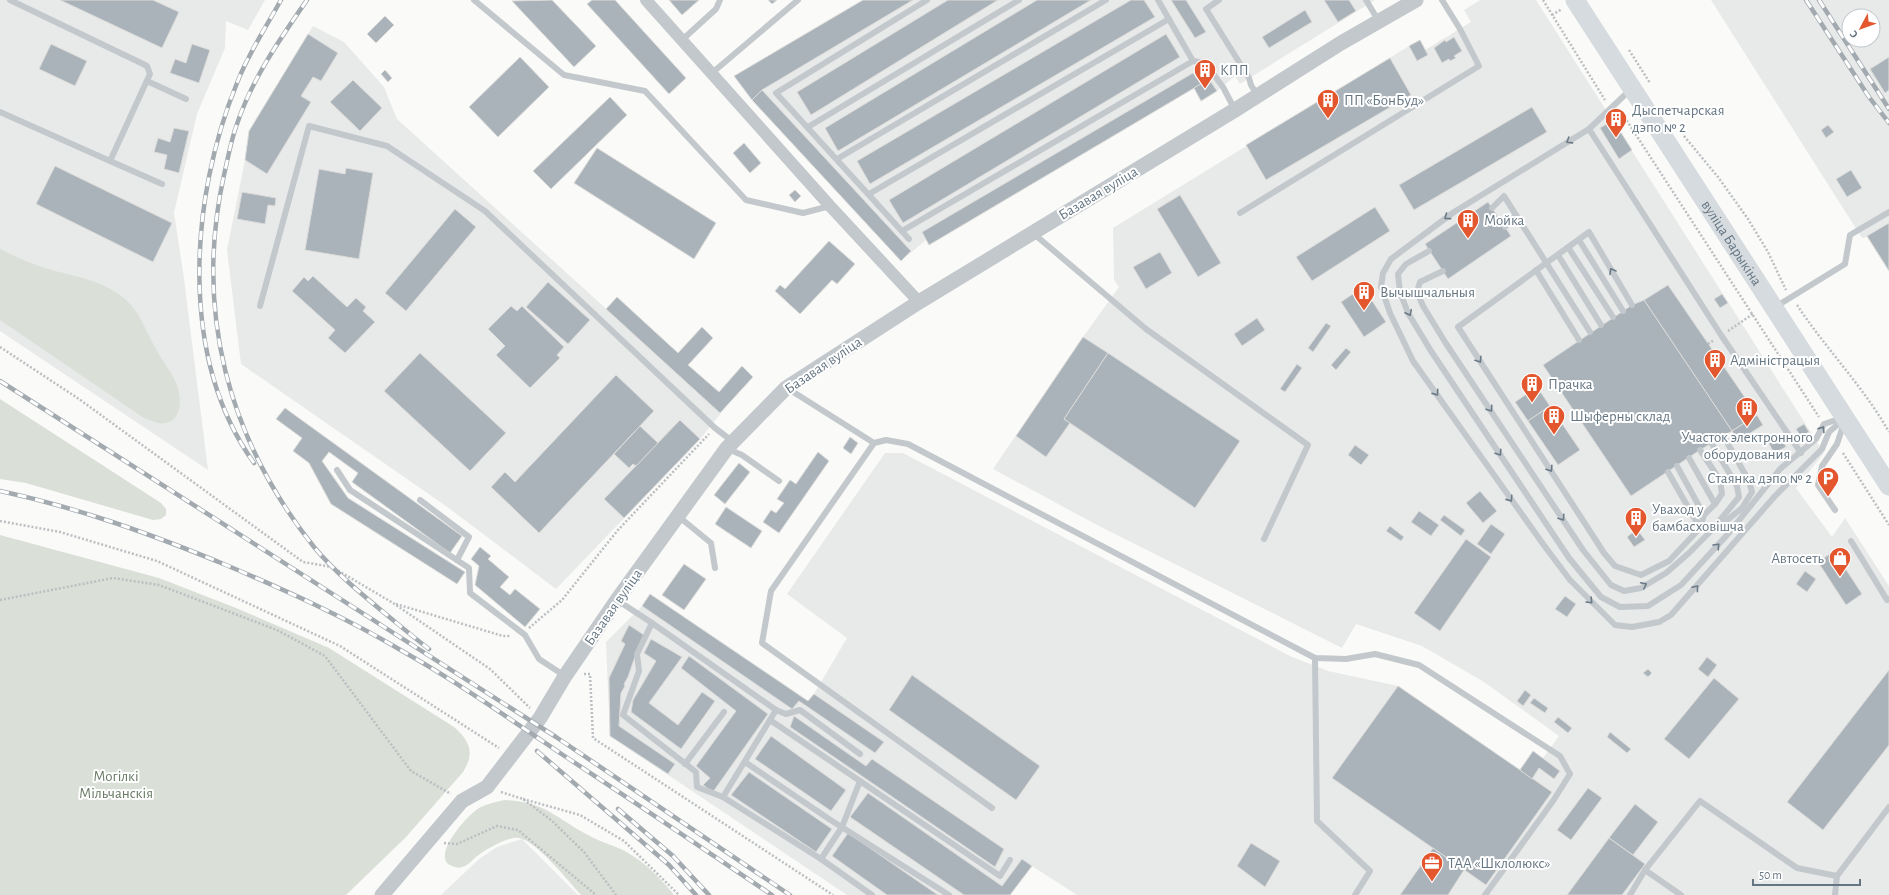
<svg xmlns="http://www.w3.org/2000/svg" width="1889" height="895" viewBox="0 0 1889 895" font-family="'Alegreya Sans',sans-serif">
<rect width="100%" height="100%" fill="#fafaf8"/>
<g fill="#e8e9e9" fill-rule="evenodd">
<polygon points="0,0 265,0 248,30 226,21 225,48 197,114 174,213 183,271 208,470 0,331"/>
<polygon points="913,0 1375,0 1240,84 1235,76 1217,91 1201,101 1194,88 929,245 926,240 901,261 752,100 762,90"/>
<polygon points="1480,0 1536,0 1824,453 1796,488 1832,537 1845,518 1889,586 1889,895 1077,895 1032,866 1010,895 847,895 610,736 606,642 642,606 650,594 808,701 814,694 847,638 787,594 885,453 903,453 1292,657 1328,671 1398,686 1519,770 1533,751 1543,758 1559,736 1484,682 1422,646 1356,624 1342,648 1099,526 993,469 1083,337 1119,287 1114,280 1113,228 1409,46 1420,40 1425,50 1471,22 1464,10"/>
<path d="M 1711,0 L 1889,0 L 1889,271 L 1867,237 L 1862,238 ZM 1849,16 L 1873,16 L 1873,40 L 1849,40 Z"/>
<polygon points="313,26 344,42 384,87 397,119 721,413 700,439 556,589 446,506 241,364 227,250 245,160 249,131"/>
<polygon points="522,839 578,895 441,895 479,859 497,847"/>
</g>
<g fill="#dadfd7">
<path d="M 0,249 C 16,257 31,264 48,269 C 75,277 104,280 126,300 C 141,313 146,333 156,349 C 162,361 171,371 176,383 C 183,399 182,426 158,423 C 154,422 148,419 144,418 L 0,320 Z"/>
<polygon points="0,399 161,503 166,509 166,515 161,519 153,520 26,483 0,479"/>
<path d="M 0,535 L 159,578 L 236,608 L 329,648 L 454,727 C 470,741 475,753 463,772 L 406,837 L 346,895 L 0,895 Z"/>
<path d="M 505,800 C 546,802 554,817 588,835 C 597,840 606,843 616,847 C 640,857 658,875 674,895 L 581,895 C 568,881 537,841 519,838 C 508,836 485,850 476,857 C 470,862 464,870 455,867 C 426,861 467,815 479,808 C 487,804 495,802 505,800 Z"/>
</g>
<g fill="#aab3b9" stroke="#dcdcda">
<polygon points="60,0 153,0 179,12 162,48"/>
<polygon points="552,0 596,46 574,67 512,1"/>
<polygon points="592,0 615,0 686,78 669,94 587,4"/>
<polygon points="669,0 699,0 682,15"/>
<polygon points="768,0 777,0 772,4"/>
<polygon points="863,0 913,0 762,90 752,100 734,76"/>
<polygon points="948,0 998,0 811,115 797,92"/>
<polygon points="1037,0 1091,0 838,151 825,128"/>
<polygon points="1131,0 1144,0 1155,17 870,184 857,161"/>
<polygon points="1171,0 1186,0 1206,32 1195,38"/>
<polygon points="1324,0 1349,0 1356,11 1338,22"/>
<polygon points="1305,10 1312,22 1269,48 1262,37"/>
<polygon points="385,16 394,25 376,43 367,34"/>
<polygon points="308,34 338,53 321,81 313,77 301,96 311,102 267,174 245,160 249,131"/>
<polygon points="1166,34 1180,57 903,223 889,200"/>
<polygon points="1454,37 1462,51 1454,56 1456,58 1450,61 1449,59 1442,63 1434,48 1445,40 1446,42"/>
<polygon points="1420,40 1428,55 1417,61 1409,46"/>
<polygon points="51,44 87,61 75,86 39,69"/>
<polygon points="192,44 210,50 199,83 170,73 175,59 186,63"/>
<polygon points="520,57 549,87 498,137 469,107"/>
<polygon points="1889,57 1889,90 1885,93 1870,69"/>
<polygon points="1390,58 1411,95 1266,180 1246,145"/>
<polygon points="385,70 392,78 388,82 381,74"/>
<polygon points="1193,73 1201,84 929,245 922,232"/>
<polygon points="1209,79 1217,91 1201,101 1194,88"/>
<polygon points="353,80 382,108 360,131 330,102"/>
<polygon points="762,90 911,251 901,261 752,100"/>
<polygon points="610,97 627,115 551,189 533,171"/>
<polygon points="1532,107 1547,132 1414,210 1399,185"/>
<polygon points="1613,120 1632,150 1619,159 1600,128"/>
<polygon points="1828,125 1834,132 1826,138 1821,130"/>
<polygon points="174,128 189,131 179,173 164,169 167,155 154,152 158,138 170,142"/>
<polygon points="744,143 761,163 750,173 733,153"/>
<polygon points="597,148 716,223 694,259 574,183"/>
<polygon points="55,166 172,223 153,262 36,204"/>
<polygon points="346,168 373,173 359,259 305,250 319,169 345,174"/>
<polygon points="1851,170 1862,188 1847,197 1836,179"/>
<polygon points="795,190 801,196 795,202 789,195"/>
<polygon points="242,192 276,198 275,206 268,205 265,224 237,219"/>
<polygon points="1180,195 1221,263 1198,277 1157,209"/>
<polygon points="1488,202 1511,236 1448,279 1425,244"/>
<polygon points="1375,207 1390,231 1312,281 1296,257"/>
<polygon points="455,209 476,227 406,311 385,293"/>
<polygon points="1889,223 1889,271 1867,236"/>
<polygon points="829,241 855,264 837,284 832,280 800,314 775,291 780,285 785,289"/>
<polygon points="1160,252 1172,273 1146,289 1133,267"/>
<polygon points="313,276 347,307 356,298 366,307 363,311 375,322 345,353 328,338 335,330 292,291 304,277 308,281"/>
<polygon points="548,282 590,320 568,344 526,307"/>
<polygon points="1668,285 1757,415 1732,431 1644,300"/>
<polygon points="1363,287 1386,322 1364,337 1341,302"/>
<polygon points="1722,294 1728,303 1720,308 1714,299"/>
<polygon points="617,297 678,353 702,327 713,338 688,365 719,392 742,366 753,377 720,413 606,309"/>
<polygon points="1644,300 1732,431 1700,450 1631,496 1543,365 1632,305"/>
<polygon points="511,306 517,311 522,306 564,347 557,355 560,358 530,388 496,355 505,346 488,329"/>
<polygon points="1257,318 1265,330 1242,346 1234,334"/>
<polygon points="1326,323 1331,326 1313,352 1308,348"/>
<polygon points="1083,337 1108,353 1064,419 1070,423 1046,457 1016,436"/>
<polygon points="1346,348 1351,352 1336,370 1331,365"/>
<polygon points="420,353 506,433 470,471 384,391"/>
<polygon points="1108,353 1240,441 1195,508 1064,419"/>
<polygon points="1297,364 1302,368 1285,392 1280,389"/>
<polygon points="616,375 654,411 539,533 491,487 505,472 515,482"/>
<polygon points="1537,387 1550,406 1528,421 1515,402"/>
<polygon points="1550,406 1580,450 1558,465 1528,421"/>
<polygon points="285,408 462,536 450,553 352,482 358,473 329,452 322,461 348,498 465,572 457,584 331,504 309,463 293,451 302,438 276,419"/>
<polygon points="1757,415 1763,425 1738,441 1732,431"/>
<polygon points="680,420 700,439 624,518 604,499"/>
<polygon points="1804,424 1809,432 1801,437 1796,429"/>
<polygon points="640,426 658,443 636,466 633,464 629,468 614,454"/>
<polygon points="1780,434 1786,447 1774,453 1767,440"/>
<polygon points="850,437 858,443 851,454 843,448"/>
<polygon points="1355,445 1369,455 1361,465 1348,455"/>
<polygon points="818,452 829,461 779,533 763,522 771,510 776,513 784,503 777,499 790,480 796,484"/>
<polygon points="739,463 750,472 725,504 714,495"/>
<polygon points="1480,491 1497,511 1483,523 1466,503"/>
<polygon points="726,507 762,531 751,548 715,524"/>
<polygon points="1419,511 1439,525 1431,536 1411,522"/>
<polygon points="1444,515 1465,530 1461,536 1440,520"/>
<polygon points="1491,524 1505,534 1491,554 1477,544"/>
<polygon points="1390,526 1404,537 1401,541 1386,531"/>
<polygon points="1637,529 1645,540 1634,547 1627,537"/>
<polygon points="1466,539 1491,557 1440,631 1414,613"/>
<polygon points="480,547 491,556 488,559 509,577 500,587 510,595 515,589 540,609 525,627 475,585 479,566 471,559"/>
<polygon points="1834,551 1862,594 1846,605 1818,562"/>
<polygon points="684,564 706,579 684,610 662,595"/>
<polygon points="1805,571 1816,579 1807,592 1796,584"/>
<polygon points="650,594 808,701 814,694 884,742 875,753 799,701 792,709 642,606"/>
<polygon points="1565,596 1576,604 1567,617 1555,609"/>
<polygon points="629,625 644,635 638,648 628,677 624,684 625,686 621,693 619,726 675,764 668,774 610,736 609,678 625,644 621,641"/>
<polygon points="651,639 682,657 649,703 678,725 702,692 715,701 681,749 631,712 633,700 656,661 644,653"/>
<polygon points="689,656 768,714 713,792 703,785 710,778 696,766 736,711 681,668"/>
<polygon points="1707,657 1717,665 1708,677 1698,669"/>
<polygon points="1648,669 1652,673 1648,677 1643,673"/>
<polygon points="1889,670 1889,745 1823,830 1787,802"/>
<polygon points="912,675 1040,766 1016,800 889,710"/>
<polygon points="1714,678 1739,699 1689,759 1664,739"/>
<polygon points="1398,686 1552,792 1486,885 1332,778"/>
<polygon points="1525,690 1531,695 1523,706 1517,701"/>
<polygon points="1534,698 1548,708 1545,713 1530,703"/>
<polygon points="794,716 866,766 872,759 1004,849 995,867 790,727"/>
<polygon points="1558,717 1572,728 1568,733 1554,722"/>
<polygon points="1610,732 1631,749 1627,753 1607,737"/>
<polygon points="771,736 846,790 831,811 755,759"/>
<polygon points="1533,751 1560,771 1554,779 1539,768 1532,779 1520,770"/>
<polygon points="749,772 832,829 816,852 731,795"/>
<polygon points="1588,788 1602,798 1571,840 1557,830"/>
<polygon points="868,793 1002,886 1022,859 1032,866 1010,895 964,895 850,817"/>
<polygon points="1635,804 1658,822 1633,855 1609,838"/>
<polygon points="848,833 938,895 887,895 832,856"/>
<polygon points="1609,838 1645,864 1622,895 1567,895"/>
<polygon points="1251,843 1280,861 1265,887 1237,866"/>
<polygon points="1433,848 1464,870 1448,895 1400,895"/>
</g>
<g fill="none" stroke-linecap="round" stroke-linejoin="round">
<g stroke="#bbbfc2" stroke-width="2.5" stroke-dasharray="2 2" stroke-linecap="butt">
<polyline points="1543,0 1605,100"/>
<polyline points="1552,15 1562,9"/>
<polyline points="1629,50 1650,83"/>
<polyline points="1616,115 1627,121 1819,417"/>
<polyline points="1684,136 1718,177 1748,219 1768,252 1786,290"/>
<path d="M 1797,305 C 1826,349 1863,386 1889,432"/>
<polyline points="1728,331 1753,314"/>
<polyline points="1708,344 1714,340"/>
<polyline points="0,347 79,399 303,562 332,567 393,603 490,669 530,708"/>
<polyline points="1843,453 1889,525"/>
<polyline points="0,521 60,532 157,561 340,646 499,748"/>
<polyline points="0,600 113,578 159,585 277,630 325,656 411,771 451,794"/>
<polyline points="396,604 503,636 510,636"/>
<polyline points="529,628 562,600 618,530 709,434"/>
<polyline points="584,674 590,674 593,738 833,895"/>
<polyline points="501,792 523,799 551,820 584,852 616,895"/>
<polyline points="523,799 580,815 624,841 679,895"/>
<polyline points="444,843 457,844 497,826 518,830 596,895"/>
</g>
<g stroke="#c3c8cc" stroke-width="6">
<polyline points="474,0 564,75 645,91 746,200 803,213 830,206"/>
<polyline points="1158,0 1193,61 1205,63 1223,87 1235,110"/>
<polyline points="1219,0 1206,9 1249,78 1251,85 1257,95"/>
<polyline points="1366,0 1378,20"/>
<polyline points="682,40 716,9 720,0"/>
<polyline points="712,73 798,0"/>
<polyline points="147,81 186,99"/>
<polyline points="1630,90 1589,129 1454,212 1391,259 1383,273 1381,287 1390,313 1413,361 1543,544 1570,580 1615,625 1632,627 1659,622 1671,615 1775,496 1822,449 1829,432 1844,419"/>
<polyline points="0,112 110,161 150,74 147,66 139,62 10,0"/>
<polyline points="808,127 1019,0"/>
<polyline points="1589,129 1721,335 1801,453"/>
<polyline points="837,159 1106,0"/>
<polyline points="110,161 162,184"/>
<polyline points="869,194 1169,19"/>
<polyline points="1492,208 1504,196 1590,332"/>
<polyline points="1240,213 1479,66 1460,29 1442,0"/>
<polyline points="1505,227 1516,215"/>
<polyline points="902,231 1193,61"/>
<polyline points="1034,234 1146,329 1308,445 1264,539"/>
<polyline points="909,239 776,93 927,0"/>
<polyline points="1579,240 1623,311"/>
<polyline points="1568,247 1613,317"/>
<polyline points="1429,251 1406,264 1398,274 1400,292 1408,313 1431,351 1569,558 1601,597 1620,607 1648,606 1681,585 1728,534 1780,469 1816,439 1824,424 1842,418"/>
<polyline points="1558,255 1601,325"/>
<polyline points="1536,270 1579,340"/>
<polyline points="1443,271 1420,282 1417,292 1423,306 1445,342 1583,550 1611,585 1624,591 1641,588 1666,573 1689,553 1711,531 1739,497 1737,486 1712,444"/>
<polyline points="1632,305 1589,232 1458,327 1604,553 1615,566 1641,575 1669,561 1700,528 1704,515 1715,504 1722,494 1720,480 1700,450"/>
<polyline points="260,306 309,126 387,146 485,211 715,428 732,441"/>
<polyline points="1775,307 1845,264 1850,235 1889,212"/>
<polyline points="787,388 874,443 886,440 908,444 1315,658 1346,659 1375,654 1419,665 1560,756 1570,774 1553,801 1485,895"/>
<polyline points="874,443 771,591 762,643 992,808"/>
<polyline points="728,449 742,455 779,481"/>
<polyline points="1689,458 1715,504"/>
<polyline points="1677,466 1704,515"/>
<polyline points="337,470 350,490 469,568 470,593 525,635 539,659 565,676"/>
<polyline points="1668,472 1700,528"/>
<polyline points="420,500 469,537 457,560"/>
<polyline points="1835,510 1818,485 1822,466 1837,444 1844,423"/>
<polyline points="678,516 711,543 715,568"/>
<polyline points="1720,526 1742,508 1752,492 1749,481 1724,437"/>
<polyline points="1851,541 1887,600 1889,599"/>
<polyline points="617,600 652,623 776,710 723,797 821,859 872,895"/>
<polyline points="652,623 637,654 639,671 623,715 696,772 697,787 723,797"/>
<polyline points="1315,658 1317,821 1370,871 1355,895"/>
<polyline points="776,710 786,714 800,710 860,754"/>
<polyline points="770,720 1000,876 1010,860"/>
<polyline points="745,762 829,819 949,895"/>
<polyline points="685,764 724,712"/>
<polyline points="821,859 842,827 860,781"/>
<polyline points="1645,870 1681,895"/>
<polyline points="1630,895 1645,870 1700,801 1797,868 1837,876"/>
<polyline points="1835,895 1837,876 1889,807"/>
</g>
<polyline stroke="#c3c8cc" stroke-width="12" points="646,0 830,206 919,302"/>
<polyline stroke="#c3c8cc" stroke-width="15" points="382,895 462,801 487,787 540,718 565,676 617,600 727,448 786,388 919,302 1235,110 1341,43 1416,0"/>
<path stroke="#d6dbdf" stroke-width="19" id="s1" d="M 1575,0 L 1889,486"/>
<g stroke="#a2aab0" stroke-width="4.5">
<g id="rail">
<path d="M 307,0 C 280,39 252,79 237,124 C 231,140 228,158 224,175 C 194,311 228,439 314,547 C 334,571 358,591 382,611 C 398,624 413,637 429,649"/>
<polyline points="1806,0 1869,97 1889,123"/>
<polyline points="1819,0 1889,109"/>
<polyline points="0,381 556,737 790,895"/>
<path d="M 254,463 C 178,357 190,198 237,83 C 248,54 266,27 281,0"/>
<path d="M 0,491 C 79,508 151,534 226,565 C 287,591 347,618 404,652 C 459,683 511,720 563,755 C 633,801 702,848 772,895"/>
<polyline points="537,751 669,865 696,895"/>
<polyline points="618,809 673,856 709,895"/>
</g>
</g>
<use href="#rail" stroke="#fff" stroke-width="3" stroke-dasharray="9" stroke-linecap="butt"/>
</g>
<defs><path id="oneway-chevron" d="M-2-3.5L2.5 0L-2 3.5" fill="none" stroke-width="1.6" stroke-linecap="round" stroke-linejoin="round"/></defs>
<g stroke="#6a7a87">
<use href="#oneway-chevron" transform="translate(1569 141) rotate(148)"/>
<use href="#oneway-chevron" transform="translate(1447 217) rotate(144)"/>
<use href="#oneway-chevron" transform="translate(1612 271) rotate(-120)"/>
<use href="#oneway-chevron" transform="translate(1409 313) rotate(64)"/>
<use href="#oneway-chevron" transform="translate(1479 360) rotate(57)"/>
<use href="#oneway-chevron" transform="translate(1436 393) rotate(55)"/>
<use href="#oneway-chevron" transform="translate(1490 409) rotate(56)"/>
<use href="#oneway-chevron" transform="translate(1822 429) rotate(-58)"/>
<use href="#oneway-chevron" transform="translate(1499 453) rotate(56)"/>
<use href="#oneway-chevron" transform="translate(1550 469) rotate(57)"/>
<use href="#oneway-chevron" transform="translate(1510 499) rotate(55)"/>
<use href="#oneway-chevron" transform="translate(1562 518) rotate(56)"/>
<use href="#oneway-chevron" transform="translate(1717 546) rotate(-47)"/>
<use href="#oneway-chevron" transform="translate(1644 585) rotate(-27)"/>
<use href="#oneway-chevron" transform="translate(1696 588) rotate(-50)"/>
<use href="#oneway-chevron" transform="translate(1590 601) rotate(46)"/>
</g>
<defs>
<g id="building-pin" transform="scale(1.15)"><path d="M0 17L-7.5 6A9.5 9.5 0 1 1 7.5 6Z" fill="#e4572e" stroke="#fff"/><path d="M-4-6H4V6H1V3H-1V6H-4ZM-2.5-4.3h1.7v1.8h-1.7ZM.8-4.3h1.7v1.8H.8ZM-2.5-1h1.7V.8h-1.7ZM.8-1h1.7V.8H.8Z" fill="#fff"/></g>
<g id="parking-pin" transform="scale(1.15)"><path d="M0 17L-7.5 6A9.5 9.5 0 1 1 7.5 6Z" fill="#e4572e" stroke="#fff"/><path d="M-3.5-5.5H1a3.5 3.5 0 0 1 0 7H-1V5.5H-3.5ZM-1-3.4V-.6H.8a1.4 1.4 0 0 0 0-2.8Z" fill="#fff"/></g>
<g id="shop-pin" transform="scale(1.15)"><path d="M0 17L-7.5 6A9.5 9.5 0 1 1 7.5 6Z" fill="#e4572e" stroke="#fff"/><path d="M-5-2.5h2.3a2.7 3.5 0 0 1 5.4 0H5L5.5 6h-11ZM-1.5-2.5h3a1.5 2.3 0 0 0-3 0Z" fill="#fff"/></g>
<g id="office-pin" transform="scale(1.15)"><path d="M0 17L-7.5 6A9.5 9.5 0 1 1 7.5 6Z" fill="#e4572e" stroke="#fff"/><path d="M-6-3h4V-5.5h4V-3h4V5H-6ZM-1-4.5V-3h2v-1.5ZM-6 0V1H6V0Z" fill="#fff"/></g>
</defs>
<g fill-rule="evenodd">
<use href="#building-pin" x="1205" y="70"/>
<use href="#building-pin" x="1328" y="100"/>
<use href="#building-pin" x="1616" y="119"/>
<use href="#building-pin" x="1468" y="220"/>
<use href="#building-pin" x="1364" y="292"/>
<use href="#building-pin" x="1715" y="360"/>
<use href="#building-pin" x="1532" y="384"/>
<use href="#building-pin" x="1747" y="408"/>
<use href="#building-pin" x="1554" y="416"/>
<use href="#parking-pin" x="1828" y="478"/>
<use href="#building-pin" x="1636" y="518"/>
<use href="#shop-pin" x="1840" y="558"/>
<use href="#office-pin" x="1432" y="863"/>
</g>
<g text-anchor="middle" stroke-width="4" stroke-linejoin="round" paint-order="stroke">
<g font-size="15" fill="#657683" stroke="#fff" text-anchor="start">
<text x="1220" y="75">КПП</text>
<text x="1344" y="105">ПП «БонБуд»</text>
<text x="1632" y="115">Дыспетчарская<tspan x="1632" dy="17">дэпо № 2</tspan></text>
<text x="1484" y="225">Мойка</text>
<text x="1380" y="297">Вычышчальныя</text>
<text x="1730" y="365">Адміністрацыя</text>
<text x="1548" y="389">Прачка</text>
<text x="1570" y="421">Шыферны склад</text>
<text x="1747" y="442" text-anchor="middle">Участок электронного<tspan x="1747" dy="17">оборудования</tspan></text>
<text x="1812" y="483" text-anchor="end">Стаянка дэпо № 2</text>
<text x="1652" y="514">Уваход у<tspan x="1652" dy="17">бамбасховішча</tspan></text>
<text x="1824" y="563" text-anchor="end">Автосеть</text>
<text x="1448" y="868">ТАА «Шклолюкс»</text>
</g>
<g font-size="15" fill="#657683" stroke="#fff">
<text transform="translate(1098 193) rotate(-31)" y="5">Базавая вуліца</text>
<text dy="5" stroke="none"><textPath href="#s1" startOffset="289">вуліца Барыкіна</textPath></text>
<text transform="translate(823 365) rotate(-34)" y="5">Базавая вуліца</text>
<text transform="translate(613 607) rotate(-55)" y="5">Базавая вуліца</text>
</g>
<g font-size="15" fill="#687a64" stroke="#fff">
<text x="116" y="781">Могілкі<tspan x="116" dy="17">Мільчанскія</tspan></text>
</g>
</g>
<g transform="translate(1861 28) rotate(229)"><circle r="19" fill="#ffffff" stroke="#c1c8cd"/>
<path d="M0-3L7 15L0 10L-7 15Z" fill="#e4572e"/>
<text y="-6" font-size="11" font-weight="bold" text-anchor="middle" fill="#657683">С</text>
</g>
<path d="M1753 879v6h107v-6" fill="none" stroke="#657683" stroke-width="2"/>
<text x="1759" y="879" font-size="12" fill="#657683" stroke="#ffffff" stroke-width="3" paint-order="stroke">50 m</text>
</svg>
